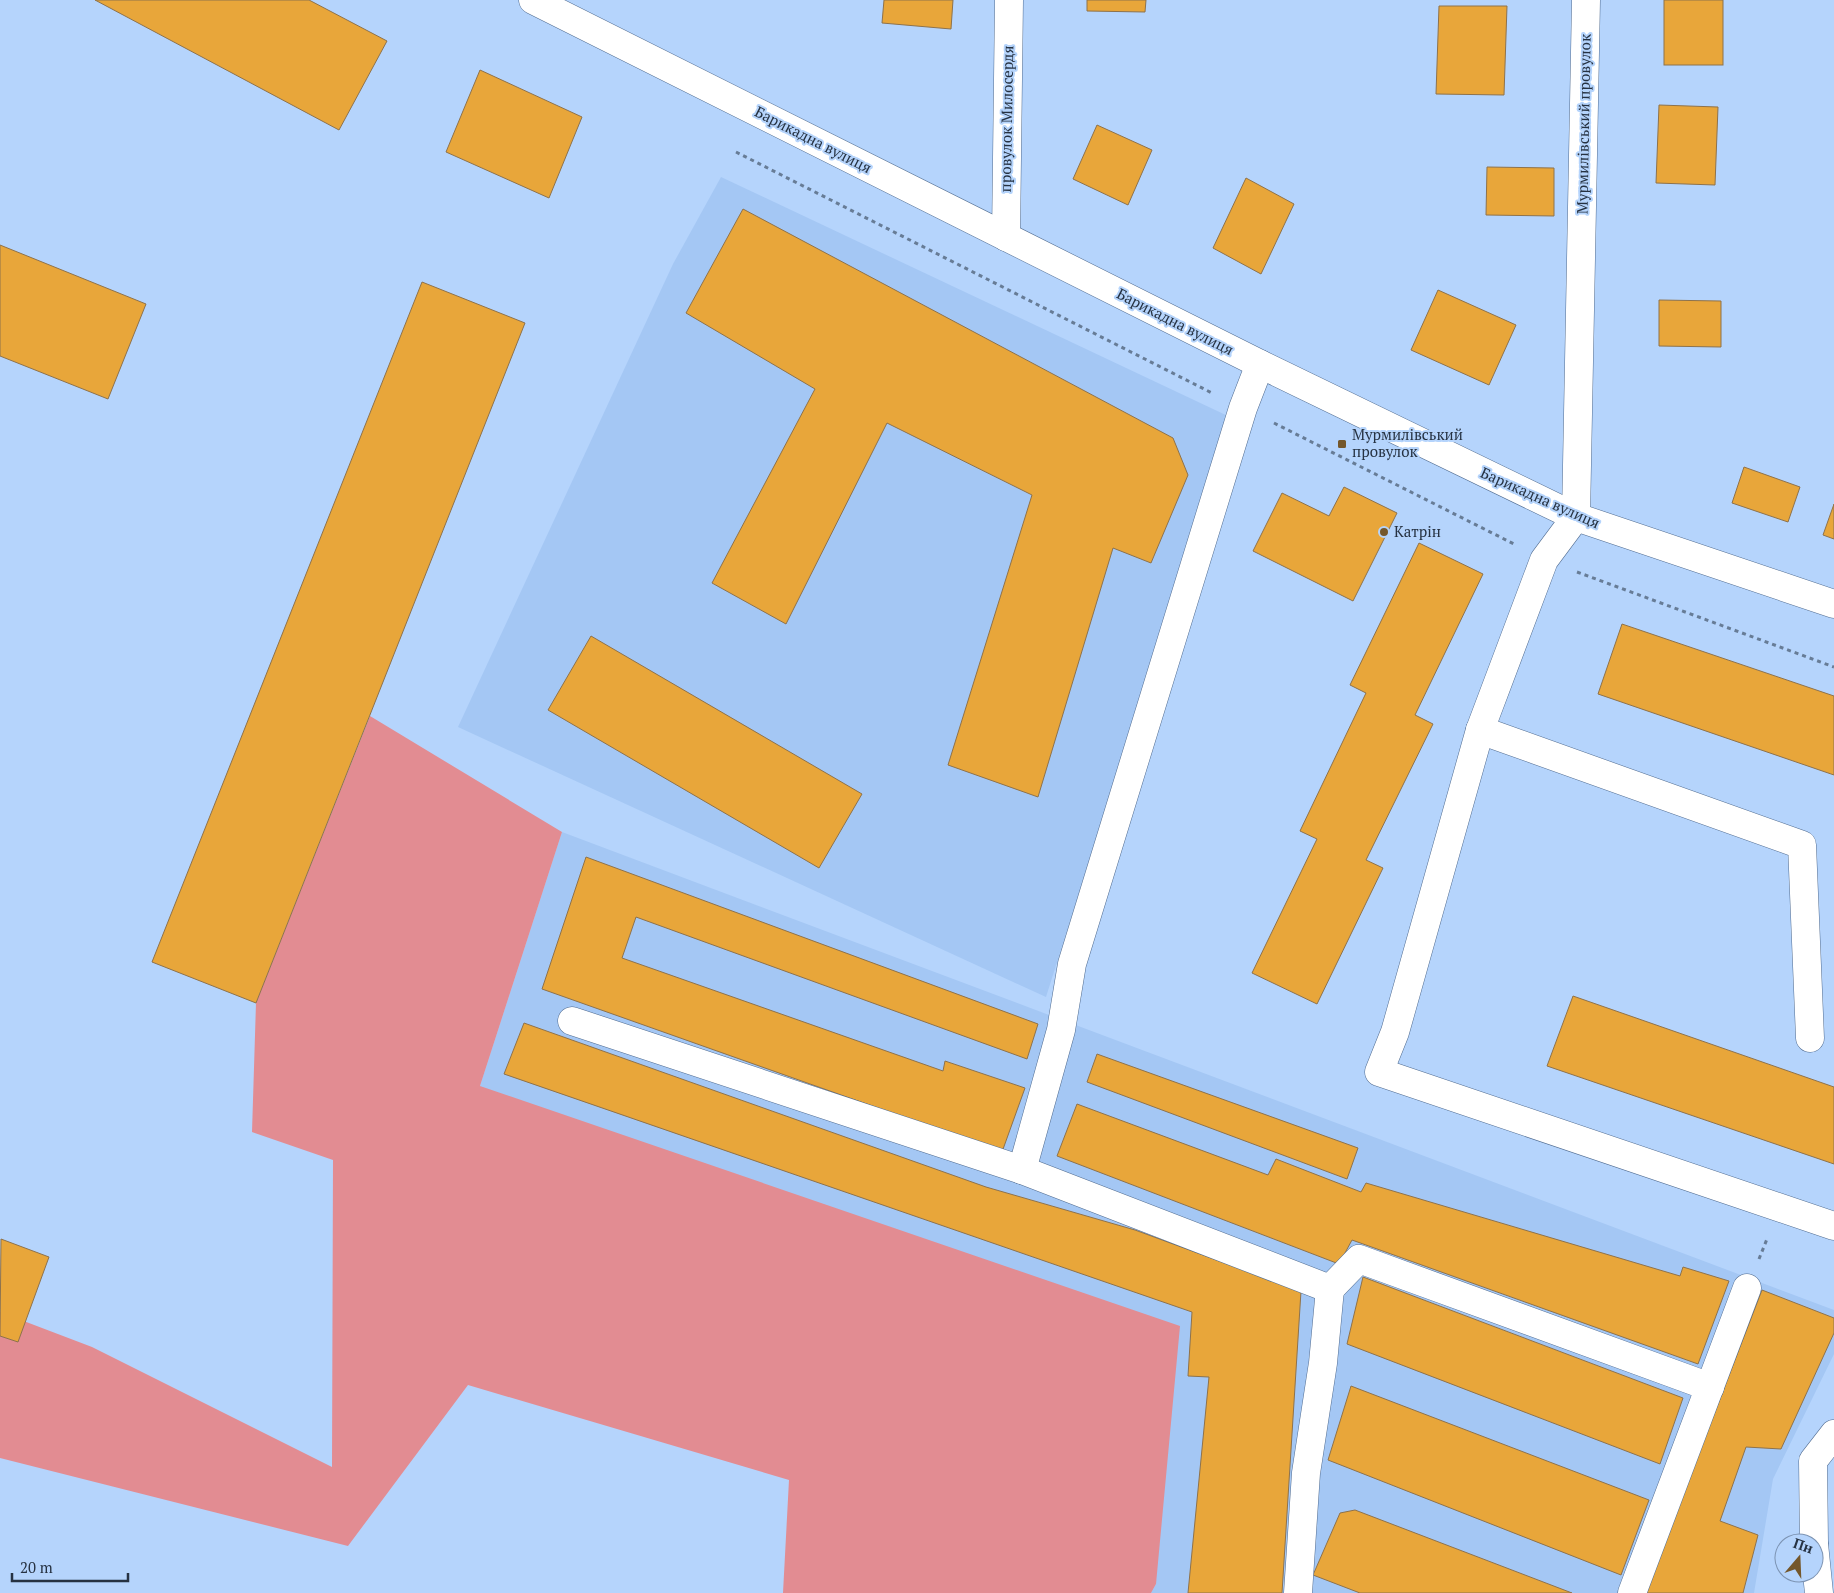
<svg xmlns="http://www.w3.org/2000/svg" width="1834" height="1593" viewBox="0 0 1834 1593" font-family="'PT Serif',serif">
<rect width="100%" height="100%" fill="#b5d4fc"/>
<g fill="#a4c7f4">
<polygon points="721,177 1230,417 1046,997 458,727 673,264"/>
<polygon points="562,832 1834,1310 1834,1354 1773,1479 1754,1593 1151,1593 1156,1584 480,1086"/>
</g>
<polygon fill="#e28c92" points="370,716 562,832 480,1086 1180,1326 1156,1584 1151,1593 783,1593 789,1480 468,1385 348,1546 0,1458 0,1312 92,1347 332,1467 333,1160 252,1132 256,1003"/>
<g fill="#e8a63a" stroke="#8e724b">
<polygon points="95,0 309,0 387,41 339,130"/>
<polygon points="884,0 953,0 951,29 882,23"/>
<polygon points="1087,0 1146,0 1145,12 1087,11"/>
<rect x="1664" y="0" width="59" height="65"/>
<polygon points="1439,6 1507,6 1504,95 1436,94"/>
<polygon points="480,70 582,117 549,198 446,152"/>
<polygon points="1659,105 1718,107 1715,185 1656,183"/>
<polygon points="1097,125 1152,150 1128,205 1073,179"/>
<polygon points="1487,167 1554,168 1554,216 1486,215"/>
<polygon points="1246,178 1294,204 1261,274 1213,248"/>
<polygon points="743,209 1173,438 1188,475 1151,563 1113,548 1038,797 948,765 1032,495 887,423 786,624 712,583 815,389 686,313"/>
<polygon points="0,245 146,304 108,399 0,356"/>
<polygon points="422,282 525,323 256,1003 152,962"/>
<polygon points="1438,290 1516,325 1489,385 1411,350"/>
<polygon points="1659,300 1721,301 1721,347 1659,346"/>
<polygon points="1744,467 1800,487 1788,522 1732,503"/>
<polygon points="1344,487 1397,513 1353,601 1253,551 1282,493 1329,516"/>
<polygon points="1834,504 1834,539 1823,535"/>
<polygon points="1419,543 1483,574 1415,715 1433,724 1366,860 1383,868 1317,1004 1252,973 1317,839 1300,831 1366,693 1350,685"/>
<polygon points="1622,624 1834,696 1834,775 1598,694"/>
<polygon points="591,636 862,794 819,868 548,710"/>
<polygon points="586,857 1038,1024 1027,1059 636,917 622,958 943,1071 945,1061 1025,1088 1002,1152 542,989"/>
<polygon points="1573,996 1834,1087 1834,1164 1547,1066"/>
<polygon points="524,1023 986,1187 1135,1230 1301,1291 1282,1593 1188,1593 1209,1377 1188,1376 1192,1312 504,1074"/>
<polygon points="1097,1054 1358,1148 1347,1179 1087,1082"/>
<polygon points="1077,1104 1268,1175 1276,1159 1361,1192 1366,1183 1680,1276 1683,1267 1729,1281 1698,1364 1352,1240 1339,1264 1057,1156"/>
<polygon points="1,1239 49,1257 18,1342 0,1336"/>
<polygon points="1363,1277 1683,1398 1660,1464 1347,1344"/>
<polygon points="1762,1290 1834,1318 1834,1333 1781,1449 1746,1447 1720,1521 1758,1535 1743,1593 1645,1593"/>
<polygon points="1351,1386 1649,1500 1621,1575 1328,1460"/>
<polygon points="1355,1510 1572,1593 1360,1593 1313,1575 1340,1513"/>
</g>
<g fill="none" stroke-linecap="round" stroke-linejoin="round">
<g stroke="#516c90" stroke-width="29">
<g id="minor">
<polyline points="533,0 1260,364 1576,517 1834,604"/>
<polyline points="1006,237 1009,0"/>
<polyline points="1576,517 1544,560 1480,730 1395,1032 1379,1072 1834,1226"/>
<polyline points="1576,517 1586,0"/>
<polyline points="1480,730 1802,845 1810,1038"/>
<polyline points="572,1021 1022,1170 1330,1289 1323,1363 1306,1473 1298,1593"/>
<polyline points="1022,1170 1061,1030 1072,964 1243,408 1260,364"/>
<polyline points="1330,1289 1359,1259 1710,1387"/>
<polyline points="1814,1543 1813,1461 1834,1434"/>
<polyline points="1814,1544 1819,1593"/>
<polyline points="1632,1593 1747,1288"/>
</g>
</g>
<g stroke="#677c96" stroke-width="3" stroke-dasharray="4 4" stroke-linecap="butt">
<polyline points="736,152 1212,393"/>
<polyline points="1274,423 1514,544"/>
<polyline points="1577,572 1834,667"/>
<polyline points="1759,1259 1767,1239"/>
</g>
<use href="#minor" stroke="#fff" stroke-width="28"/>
</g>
<g fill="#74572b" stroke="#b5d4fc" stroke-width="2">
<rect x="1337" y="439" width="10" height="10" rx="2.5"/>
<circle cx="1384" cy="532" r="5"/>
</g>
<g text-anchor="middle" stroke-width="4" stroke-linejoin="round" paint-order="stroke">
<g font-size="15" fill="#263242" stroke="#b5d4fc">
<text transform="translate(1007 119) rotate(-89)" y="5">провулок Милосердя</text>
<text transform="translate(1584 124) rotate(-89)" y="5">Мурмилівський провулок</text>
<text transform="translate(813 140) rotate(27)" y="5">Барикадна вулиця</text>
<text transform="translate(1175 322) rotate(27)" y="5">Барикадна вулиця</text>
<text transform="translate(1540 498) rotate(24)" y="5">Барикадна вулиця</text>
</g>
<g font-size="15" fill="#263242" stroke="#b5d4fc" text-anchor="start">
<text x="1352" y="440">Мурмилівський<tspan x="1352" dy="17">провулок</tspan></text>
<text x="1394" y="537">Катрін</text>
</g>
</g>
<g transform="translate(1799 1558) rotate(19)"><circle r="24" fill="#b5d4fc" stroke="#7c93b2"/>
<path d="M0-4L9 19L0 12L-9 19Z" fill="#74572b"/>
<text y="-8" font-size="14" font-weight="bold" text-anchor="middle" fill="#263242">Пн</text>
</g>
<path d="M12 1573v8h116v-8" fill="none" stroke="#263242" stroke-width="2.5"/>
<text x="20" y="1573" font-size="15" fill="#263242" stroke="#b5d4fc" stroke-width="4" paint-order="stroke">20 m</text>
</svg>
